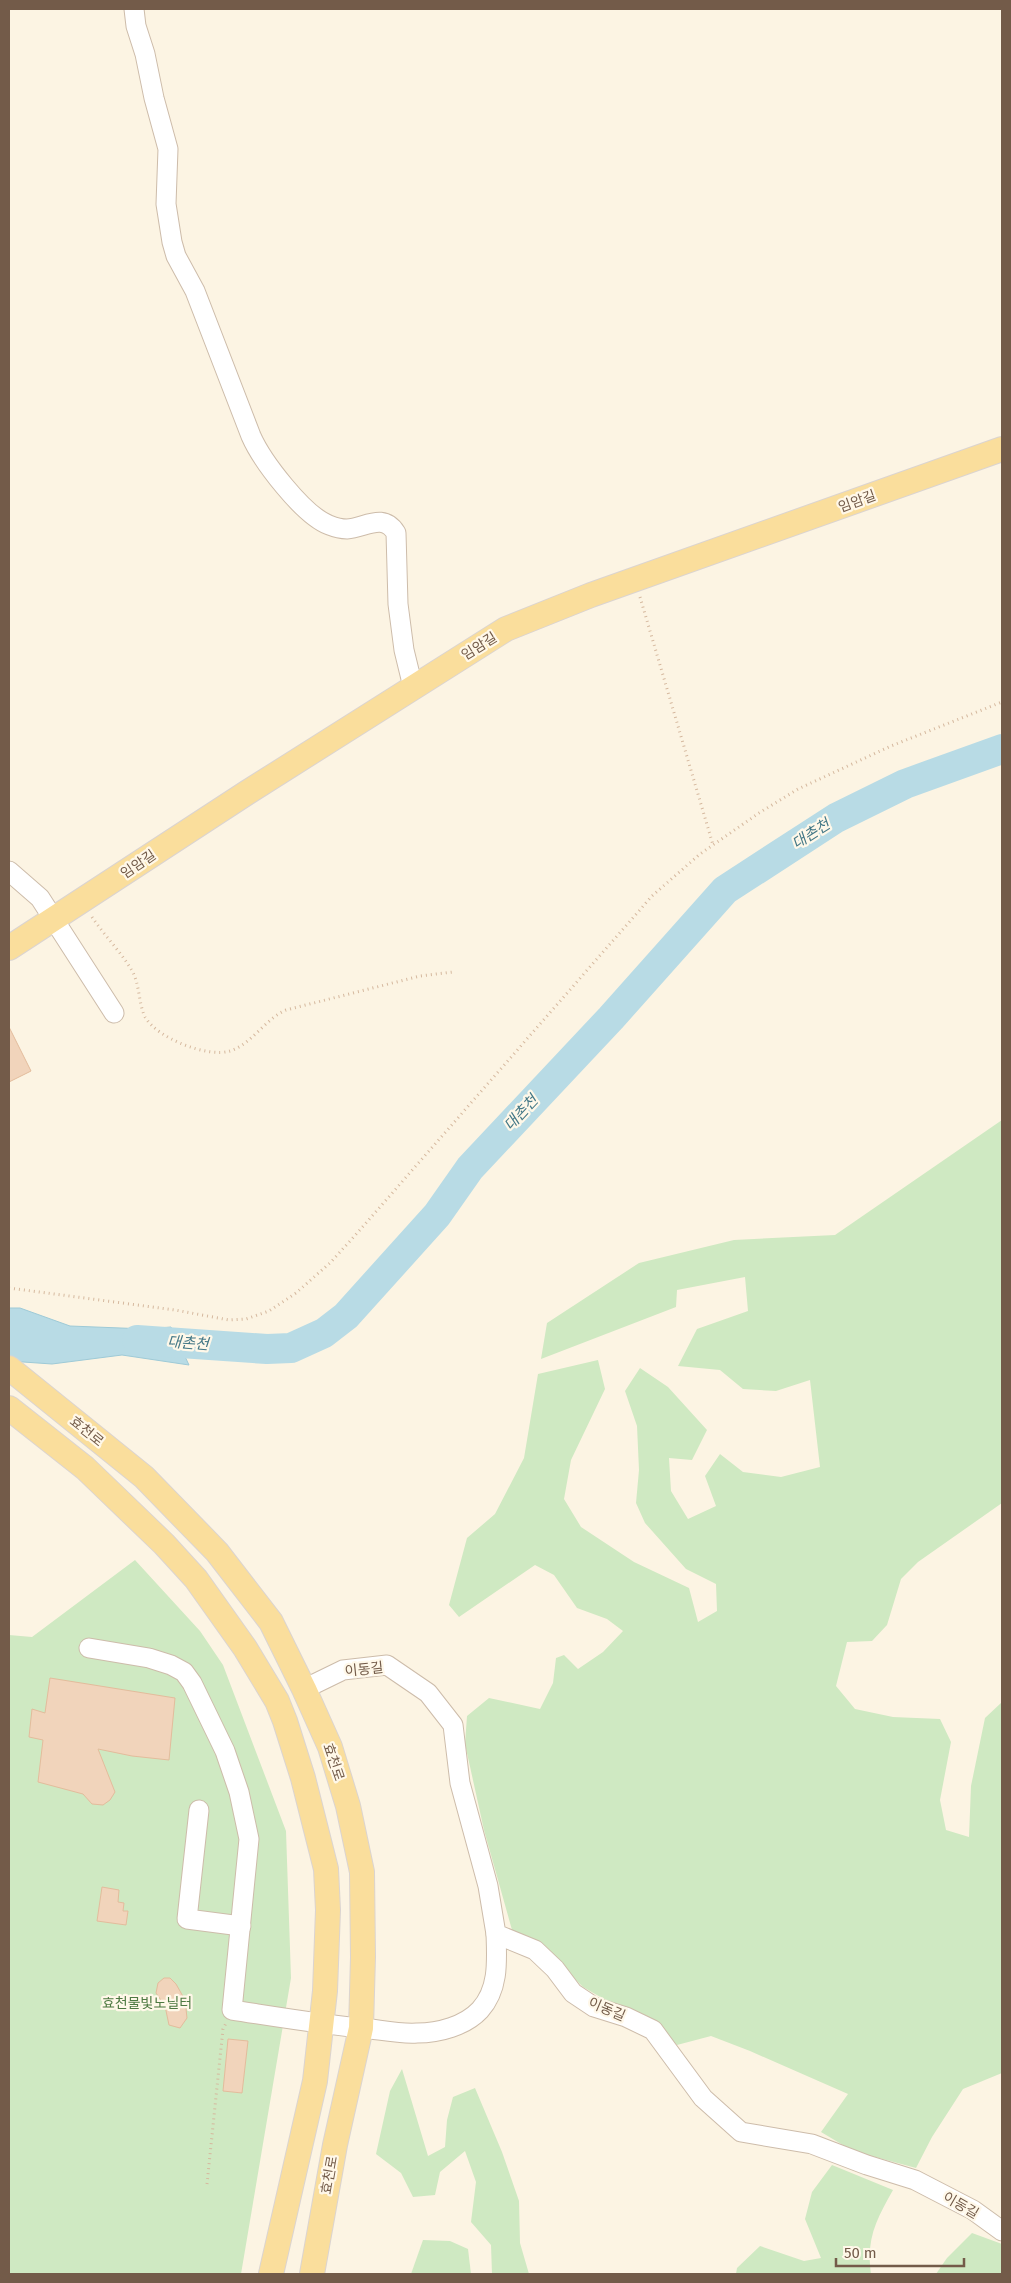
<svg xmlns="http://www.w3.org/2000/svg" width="1011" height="2283" viewBox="0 0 1011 2283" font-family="'Fira Sans','Noto Sans KR',sans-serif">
<rect width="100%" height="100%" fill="#fcf4e3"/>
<g fill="#cfe9c2">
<polygon points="1002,1120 1002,1503 918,1562 901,1579 887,1625 872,1641 847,1642 836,1686 855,1709 893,1717 940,1719 951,1742 940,1800 946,1830 969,1837 971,1786 985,1718 1002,1702 1002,2073 963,2089 932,2137 916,2168 853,2151 821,2132 848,2094 750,2051 711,2036 677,2045 653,2020 609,2002 583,1987 534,1939 512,1930 484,1830 465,1744 467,1716 489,1698 540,1709 553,1683 556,1658 564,1655 578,1669 603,1652 623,1631 607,1619 577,1608 554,1575 535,1565 459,1617 449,1605 467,1538 495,1514 524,1458 538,1374 598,1360 605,1389 571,1460 564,1499 581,1527 634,1562 689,1588 698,1622 717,1611 716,1584 686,1569 645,1523 636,1503 639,1470 637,1426 625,1391 640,1368 668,1387 707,1430 692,1460 669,1458 671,1491 688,1519 716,1506 705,1476 720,1454 743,1472 781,1477 820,1467 810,1380 776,1391 743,1389 720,1370 678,1366 697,1329 748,1311 745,1277 677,1290 676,1307 541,1359 547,1323 639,1263 734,1240 835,1235"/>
<polygon points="135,1560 200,1631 223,1665 286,1831 291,1978 241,2274 9,2274 9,1635 32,1637"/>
<polygon points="402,2069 428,2156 445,2147 447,2120 453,2097 475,2088 502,2152 519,2201 520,2243 529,2274 492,2274 491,2245 471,2222 476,2182 465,2151 440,2172 435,2195 413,2197 401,2173 376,2154 390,2091"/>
<path d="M 832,2165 L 893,2190 C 876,2220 866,2239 871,2274 L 736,2274 L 737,2268 L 760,2246 L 804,2261 L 821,2258 L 805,2219 L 812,2192 Z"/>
<polygon points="972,2233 1002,2244 1002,2274 936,2274 947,2258"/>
<polygon points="423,2240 450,2241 468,2249 471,2274 411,2274"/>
</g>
<polygon fill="#b8dbe5" stroke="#9ecad7" points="9,1308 20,1308 70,1326 146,1329 171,1327 189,1365 122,1355 52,1364 9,1361"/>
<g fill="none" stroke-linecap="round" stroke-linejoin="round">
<polyline stroke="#b8dbe5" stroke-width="30" points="137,1340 267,1349 291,1348 324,1333 346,1316 437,1215 470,1168 611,1018 725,890 836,818 905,784 1002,749"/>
</g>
<g fill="#f1d4bb" stroke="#e3bc9c">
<polygon points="9,1027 31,1071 9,1082"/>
<polygon points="50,1678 175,1698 169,1760 132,1756 98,1749 115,1792 110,1800 103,1805 92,1804 83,1794 38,1782 43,1740 29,1737 32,1709 45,1713"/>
<polygon points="102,1887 119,1890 118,1902 124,1903 123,1911 128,1911 126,1925 97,1921"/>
<polygon points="164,1978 170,1978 176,1984 185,2000 187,2018 180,2028 169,2025 165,2006 156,1993 158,1983"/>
<polygon points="228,2039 248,2041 242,2093 223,2091"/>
</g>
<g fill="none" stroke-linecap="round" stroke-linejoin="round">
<g stroke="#cdbcaa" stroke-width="21">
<g id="minor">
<path d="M 134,9 L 136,26 L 145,54 L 154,98 L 168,149 L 166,204 L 172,242 L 176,256 L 195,291 L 251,436 C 262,461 303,515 329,525 C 334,527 341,529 347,529 C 365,528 383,512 396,533 L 398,604 L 404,650 L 413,687"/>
<polyline points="9,871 40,898 114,1013"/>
<path d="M 89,1648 L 149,1658 L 171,1665 L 184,1672 L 192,1683 L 225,1751 L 239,1792 L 249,1839 L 232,2010 C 278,2017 325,2025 371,2029 C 386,2031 402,2034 417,2033 C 439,2033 465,2026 480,2010 C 499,1989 497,1961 496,1934"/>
<polyline points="304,1689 343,1670 387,1665 428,1693 453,1725 460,1783 488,1886 496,1934 535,1950 555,1969 573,1993 594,2007 626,2017 653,2030 703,2098 741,2132 812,2144 867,2165 915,2180 973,2210 1002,2231"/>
<polyline points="199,1810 187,1919 241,1926"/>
</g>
</g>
<g stroke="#dbd4d0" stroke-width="26">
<g id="major">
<polyline points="9,948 248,792 506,629 591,595 1002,449"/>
<polyline points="9,1368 144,1477 217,1552 271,1622 304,1689 330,1747 348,1806 362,1872 363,1957 361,2028 335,2145 312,2274"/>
<polyline points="9,1408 85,1468 164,1544 196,1579 245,1648 277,1701 285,1721 303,1778 326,1869 328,1910 325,1991 315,2081 271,2274"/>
</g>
</g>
<g stroke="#d5b89e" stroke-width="3" stroke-dasharray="1 4" stroke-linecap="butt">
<polyline points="640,597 713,845"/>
<path d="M 92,917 C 104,935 120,951 131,969 C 140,983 138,1002 145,1017 C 157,1038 207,1058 230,1051 C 252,1044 265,1019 286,1010 L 420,976 L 453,972"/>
<polyline points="9,1288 175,1310 229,1320 246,1319 269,1311 296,1293 331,1262 359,1231 652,896 700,854 759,813 798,789 891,746 1002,702"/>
<polyline points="207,2184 223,2029 226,2023"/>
</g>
<use href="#minor" stroke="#fff" stroke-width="19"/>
<use href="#major" stroke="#fade9c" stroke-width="24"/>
</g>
<g text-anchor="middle" stroke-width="4.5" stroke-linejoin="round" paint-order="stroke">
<g font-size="14" fill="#735b49" stroke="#fff8e9">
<text transform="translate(857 501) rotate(-20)" y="5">임암길</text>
<text transform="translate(479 646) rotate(-32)" y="5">임암길</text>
<text transform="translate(138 864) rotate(-34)" y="5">임암길</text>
<text transform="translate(87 1431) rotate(39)" y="5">효천로</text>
<text transform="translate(364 1669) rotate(-6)" y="5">이동길</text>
<text transform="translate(334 1762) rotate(71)" y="5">효천로</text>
<text transform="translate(607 2009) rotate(23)" y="5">이동길</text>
<text transform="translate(329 2175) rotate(-80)" y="5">효천로</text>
<text transform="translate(961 2205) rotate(30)" y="5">이동길</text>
</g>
<g font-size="14" fill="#4e7942" stroke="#fff8e9">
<text x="147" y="2008">효천물빛노닐터</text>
</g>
<g font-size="15" font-style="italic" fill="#437786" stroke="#fff8e9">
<text transform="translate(811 834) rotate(-33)" y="5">대촌천</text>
<text transform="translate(521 1113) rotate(-47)" y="5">대촌천</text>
<text transform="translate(188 1343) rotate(4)" y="5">대촌천</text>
</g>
</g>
<rect width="1011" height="2283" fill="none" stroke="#735b49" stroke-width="20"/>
<path d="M836 2258v8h128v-8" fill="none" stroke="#735b49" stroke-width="2.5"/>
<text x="844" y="2258" font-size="15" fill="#735b49" stroke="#fff8e9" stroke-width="4" paint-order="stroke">50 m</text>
</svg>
